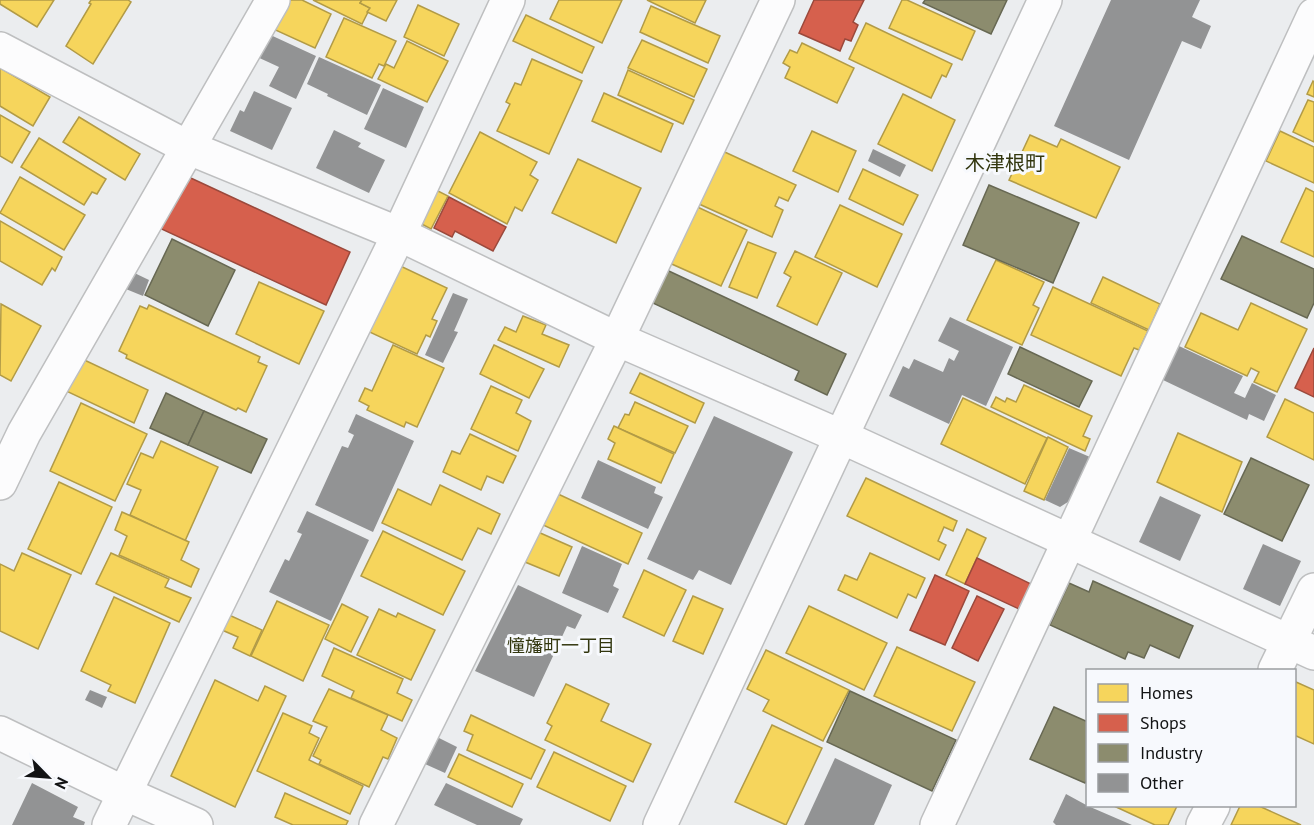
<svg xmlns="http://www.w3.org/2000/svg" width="1314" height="825" viewBox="0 0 1314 825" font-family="'PT Sans','Noto Sans JP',sans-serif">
<rect width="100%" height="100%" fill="#ebedef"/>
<g fill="#f6d55c" stroke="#b29b46" stroke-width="1.5">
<polygon points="0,0 54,0 37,27 0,4"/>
<polygon points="91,0 128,0 131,2 93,64 66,46 91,4 89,3"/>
<polygon points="285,0 302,0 331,14 315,48 271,28"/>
<polygon points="313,0 362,0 360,3 370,8 362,24"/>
<polygon points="362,0 397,0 386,21 367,12 370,8 360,3"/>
<polygon points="559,0 622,0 602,43 550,19"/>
<polygon points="647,0 706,0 695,23"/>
<polygon points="902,0 907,0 975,31 962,60 889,28"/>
<polygon points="418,5 459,24 444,56 404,37"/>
<polygon points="651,6 720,36 708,63 640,32"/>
<polygon points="526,15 594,47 582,73 513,41"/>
<polygon points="344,18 396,41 384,66 379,64 372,78 326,57"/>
<polygon points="866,23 952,64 946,77 942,75 931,98 849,59"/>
<polygon points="642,40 707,69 694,97 628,68"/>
<polygon points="407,41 448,61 427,102 378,79 386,64 394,68"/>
<polygon points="802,43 854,68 837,103 785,78 790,67 783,63 790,50 797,53"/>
<polygon points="532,59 582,81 549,154 497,131 510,104 506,102 515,83 521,85"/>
<polygon points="0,68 50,97 33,126 0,106"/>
<polygon points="628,70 694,100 683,124 618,95"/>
<polygon points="1313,81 1314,82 1314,97 1307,94"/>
<polygon points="604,93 673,124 661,152 592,121"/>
<polygon points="903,94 955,120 932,171 878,144"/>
<polygon points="1308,100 1314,102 1314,142 1293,132"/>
<polygon points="0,115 30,132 12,163 0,156"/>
<polygon points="79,117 140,154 125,180 63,142"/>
<polygon points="812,131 856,151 838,192 793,171"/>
<polygon points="1280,131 1314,147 1314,183 1266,161"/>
<polygon points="480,132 537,162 530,175 538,180 522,211 515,207 507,224 449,193"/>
<polygon points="1030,135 1057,147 1061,139 1120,167 1096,218 1009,180"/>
<polygon points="39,138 106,179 97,194 92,192 84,205 21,167"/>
<polygon points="716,148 796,185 788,201 779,197 775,206 783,210 772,237 699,204"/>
<polygon points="578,159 641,188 616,243 552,213"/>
<polygon points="863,169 918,195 903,225 849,199"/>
<polygon points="20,177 85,215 64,250 0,213"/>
<polygon points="426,185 448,196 431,229 418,222"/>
<polygon points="1306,188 1314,192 1314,257 1281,242"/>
<polygon points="691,204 747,230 721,286 665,261"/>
<polygon points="840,205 902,234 877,287 815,257"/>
<polygon points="0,221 62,257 55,271 52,268 42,285 0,261"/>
<polygon points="748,242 776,253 757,298 729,287"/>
<polygon points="795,251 842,273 817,325 777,306 791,277 784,273"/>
<polygon points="996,260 1044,282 1033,305 1039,308 1022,345 967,320"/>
<polygon points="394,263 447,288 432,319 437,321 430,337 426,335 417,354 363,329"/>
<polygon points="1103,277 1160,304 1149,330 1091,303"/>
<polygon points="259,282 324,311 299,364 236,334"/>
<polygon points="1053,287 1148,331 1139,350 1134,348 1121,376 1031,335"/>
<polygon points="1251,303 1307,329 1277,392 1254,382 1259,372 1251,368 1247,376 1185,347 1201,313 1238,330"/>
<polygon points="1,304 41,326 11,381 0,375"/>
<polygon points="149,305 260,357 258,362 267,366 246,412 238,408 236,410 126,358 127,355 119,351 140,306 147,309"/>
<polygon points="523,316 546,325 542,334 569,345 559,367 498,340 505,327 516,332"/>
<polygon points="393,345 444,368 417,427 406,422 404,427 367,410 369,406 359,401 365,388 372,391"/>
<polygon points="494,345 544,369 529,398 480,374"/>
<polygon points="78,357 148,390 134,423 64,390"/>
<polygon points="640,373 704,403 695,423 630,393"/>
<polygon points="1024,385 1092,416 1083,436 1090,439 1085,451 991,407 996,397 1005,402 1007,398 1016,402"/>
<polygon points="491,386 522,400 516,413 531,421 518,451 471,429"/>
<polygon points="963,398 1047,438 1025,484 941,444"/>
<polygon points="1285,399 1314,413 1314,460 1267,437"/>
<polygon points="635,402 688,426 675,453 618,428 625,414 629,415"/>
<polygon points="81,403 147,434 115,501 50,471"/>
<polygon points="614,426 674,454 661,483 608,459 615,443 608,439"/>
<polygon points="1178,433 1242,462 1222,512 1157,482"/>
<polygon points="470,434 516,456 503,483 487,476 481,490 443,472 452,451 460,454"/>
<polygon points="1048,437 1068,447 1044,500 1024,491"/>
<polygon points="161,441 218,467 185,541 130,515 141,490 127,484 141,453 153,458"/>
<polygon points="866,478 957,521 953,531 944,527 938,541 946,545 939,560 847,516"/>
<polygon points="59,482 112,507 81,574 28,549"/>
<polygon points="440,485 500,514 491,534 478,528 462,560 382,523 398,489 431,505"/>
<polygon points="558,494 642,533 628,564 543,525"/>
<polygon points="122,512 189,542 181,560 199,569 191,587 119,555 127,536 115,530"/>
<polygon points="967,529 986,538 965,584 946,575"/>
<polygon points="383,531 465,571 443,615 361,576"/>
<polygon points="538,532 572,547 559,576 525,562"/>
<polygon points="22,553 71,575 38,649 0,631 0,564 14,571"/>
<polygon points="111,553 169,579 165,587 191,598 179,622 96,584"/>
<polygon points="870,553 925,578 916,598 908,594 897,618 838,590 845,575 857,580"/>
<polygon points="644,570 686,590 664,636 623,617"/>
<polygon points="693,596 723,609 703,654 673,641"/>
<polygon points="114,597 170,623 135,703 108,691 111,685 81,671"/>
<polygon points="277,601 329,625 303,681 251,656"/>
<polygon points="342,604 368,617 351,652 325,639"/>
<polygon points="809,606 887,643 864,690 786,653"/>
<polygon points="379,609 396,617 398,613 435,630 411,680 357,655"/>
<polygon points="229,615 262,630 250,656 233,648 238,637 222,630"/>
<polygon points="897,647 975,682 952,731 874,696"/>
<polygon points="334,648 403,679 397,693 412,700 402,721 351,698 354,691 322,676"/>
<polygon points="766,650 849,690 823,741 763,711 769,700 747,689"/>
<polygon points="215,680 258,701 265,686 286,696 235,807 171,776"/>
<polygon points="1296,682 1314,690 1314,744 1294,735 1294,686"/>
<polygon points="566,684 609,704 601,721 651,744 633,782 545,740 552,726 547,723"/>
<polygon points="329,689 388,715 381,730 397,738 388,759 383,757 369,787 319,764 321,760 313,756 327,727 313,721"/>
<polygon points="283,713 312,726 309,733 319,738 309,760 363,786 350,814 257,771"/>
<polygon points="471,715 545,750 531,779 467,750 473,735 464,731"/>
<polygon points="772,725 822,748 786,825 735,802"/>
<polygon points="554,752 626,786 610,821 537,787"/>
<polygon points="459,754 523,784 512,807 448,777"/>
<polygon points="285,793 348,821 346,825 293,825 275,817"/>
<polygon points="1114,806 1177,806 1168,825 1155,825"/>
<polygon points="1240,806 1259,806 1301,825 1231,825"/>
</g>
<g fill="#d6604d" stroke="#9b493c" stroke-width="1.5">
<polygon points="814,0 864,0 853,22 858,25 851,41 845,39 840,51 799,33"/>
<polygon points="180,173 350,252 326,305 155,226"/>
<polygon points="449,197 506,227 493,251 455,231 452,237 434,228"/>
<polygon points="1314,348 1314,397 1295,388"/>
<polygon points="977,558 1031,584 1019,609 965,584"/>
<polygon points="935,575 969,591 945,645 910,630"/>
<polygon points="977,596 1004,609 978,661 952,648"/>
</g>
<g fill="#8c8c6e" stroke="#676853" stroke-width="1.5">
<polygon points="925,0 1007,0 991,34 923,3"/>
<polygon points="989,185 1079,223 1053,283 963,245"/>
<polygon points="1242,236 1314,269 1314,303 1307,318 1221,279"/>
<polygon points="172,239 235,270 208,326 145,295"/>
<polygon points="656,265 846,354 827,395 795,380 799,371 642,298"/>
<polygon points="1020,347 1092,381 1079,407 1008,374"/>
<polygon points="166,393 204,411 188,445 150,428"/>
<polygon points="204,411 267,439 251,473 188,445"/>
<polygon points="1251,458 1309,485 1282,541 1224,514"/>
<polygon points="1093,581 1193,626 1179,658 1150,645 1144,658 1128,652 1125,659 1050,625 1069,583 1089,592"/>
<polygon points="850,691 956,740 932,791 827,742"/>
<polygon points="1054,707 1088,722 1088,778 1085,783 1030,759"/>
</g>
<g fill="#929394">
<polygon points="1111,0 1200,0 1192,17 1211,26 1201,49 1182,41 1129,160 1054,126"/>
<polygon points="264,32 316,56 296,99 269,86 279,67 253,55"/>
<polygon points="319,57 381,85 367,115 327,96 328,94 307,84"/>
<polygon points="383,88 424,107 406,148 364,129"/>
<polygon points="254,91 292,108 272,150 230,131 240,110 244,112"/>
<polygon points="334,130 361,143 358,147 385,160 369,193 316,168"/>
<polygon points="873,149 906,165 900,177 868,161"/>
<polygon points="124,268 149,280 143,296 116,285"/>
<polygon points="453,293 468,299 454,331 458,332 443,363 425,355"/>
<polygon points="950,317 1013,347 986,406 962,395 949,424 889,396 903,366 909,369 914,359 943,372 949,358 954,361 959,351 938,341"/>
<polygon points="1179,346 1243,376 1234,393 1245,398 1252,383 1276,395 1264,421 1249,414 1247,420 1163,380"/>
<polygon points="356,414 414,441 373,532 315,505 342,446 348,448 354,435 348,432"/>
<polygon points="714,416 793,452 731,585 699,570 693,580 647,559"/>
<polygon points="1069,448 1090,457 1071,500 1060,507 1045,500"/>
<polygon points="598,460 656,487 654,493 663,497 648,529 581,498"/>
<polygon points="1160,496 1201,515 1180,561 1139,542"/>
<polygon points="307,511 369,540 331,621 269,592 285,559 289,561 302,534 297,532"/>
<polygon points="1263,544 1301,561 1280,606 1243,589"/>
<polygon points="582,546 622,564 613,586 619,589 608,613 562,593"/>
<polygon points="518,585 582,615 575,629 567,626 534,697 475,671"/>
<polygon points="90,690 107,697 102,708 85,700"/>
<polygon points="437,737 457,747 445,773 425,764"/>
<polygon points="835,758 892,785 874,825 804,825"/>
<polygon points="32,783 78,807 73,817 85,822 84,825 12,825"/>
<polygon points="446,783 523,819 520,825 477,825 434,805"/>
<polygon points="1066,794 1088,806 1132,825 1056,825 1053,822"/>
</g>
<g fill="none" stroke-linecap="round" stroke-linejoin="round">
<g stroke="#bebfc0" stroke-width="36">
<g id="minor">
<polyline points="0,49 187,147 399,234 617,339 842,437 1314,653"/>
<polyline points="0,483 24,433 273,0"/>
<polyline points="1275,670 1314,590"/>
<polyline points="0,733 124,793 196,825"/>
<polyline points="109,825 399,234 508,0"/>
<polyline points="376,825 617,339 778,0"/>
<polyline points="660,825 1045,0"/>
<polyline points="937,825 1314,15"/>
<polyline points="1203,825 1213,806"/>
</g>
</g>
<use href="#minor" stroke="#fcfcfd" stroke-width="33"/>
</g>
<g text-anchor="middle" stroke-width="6" stroke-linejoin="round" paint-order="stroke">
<g font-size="18" fill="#32360e" stroke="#f7f9fd">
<text x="561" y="652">憧旛町一丁目</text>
</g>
<g font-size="20" fill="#32360e" stroke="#f7f9fd">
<text x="1005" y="170">木津根町</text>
</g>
</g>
<rect x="1086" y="669" width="210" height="138" fill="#f7f9fd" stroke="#9b9da0" stroke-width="1.5"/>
<rect x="1098" y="684" width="30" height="18" fill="#f6d55c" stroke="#9b9da0" stroke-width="1.5"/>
<text x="1140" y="699" font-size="18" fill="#121314">Homes</text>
<rect x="1098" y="714" width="30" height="18" fill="#d6604d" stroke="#9b9da0" stroke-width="1.5"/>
<text x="1140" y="729" font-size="18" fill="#121314">Shops</text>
<rect x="1098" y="744" width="30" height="18" fill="#8c8c6e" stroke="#9b9da0" stroke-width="1.5"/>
<text x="1140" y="759" font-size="18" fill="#121314">Industry</text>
<rect x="1098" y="774" width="30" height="18" fill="#929394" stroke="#9b9da0" stroke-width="1.5"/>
<text x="1140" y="789" font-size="18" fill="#121314">Other</text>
<g transform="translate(48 777) rotate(115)" stroke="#f7f9fd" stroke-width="4.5" paint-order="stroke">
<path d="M0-4.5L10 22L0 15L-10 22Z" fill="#121314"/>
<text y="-9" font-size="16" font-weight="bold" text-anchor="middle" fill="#121314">N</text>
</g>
</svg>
